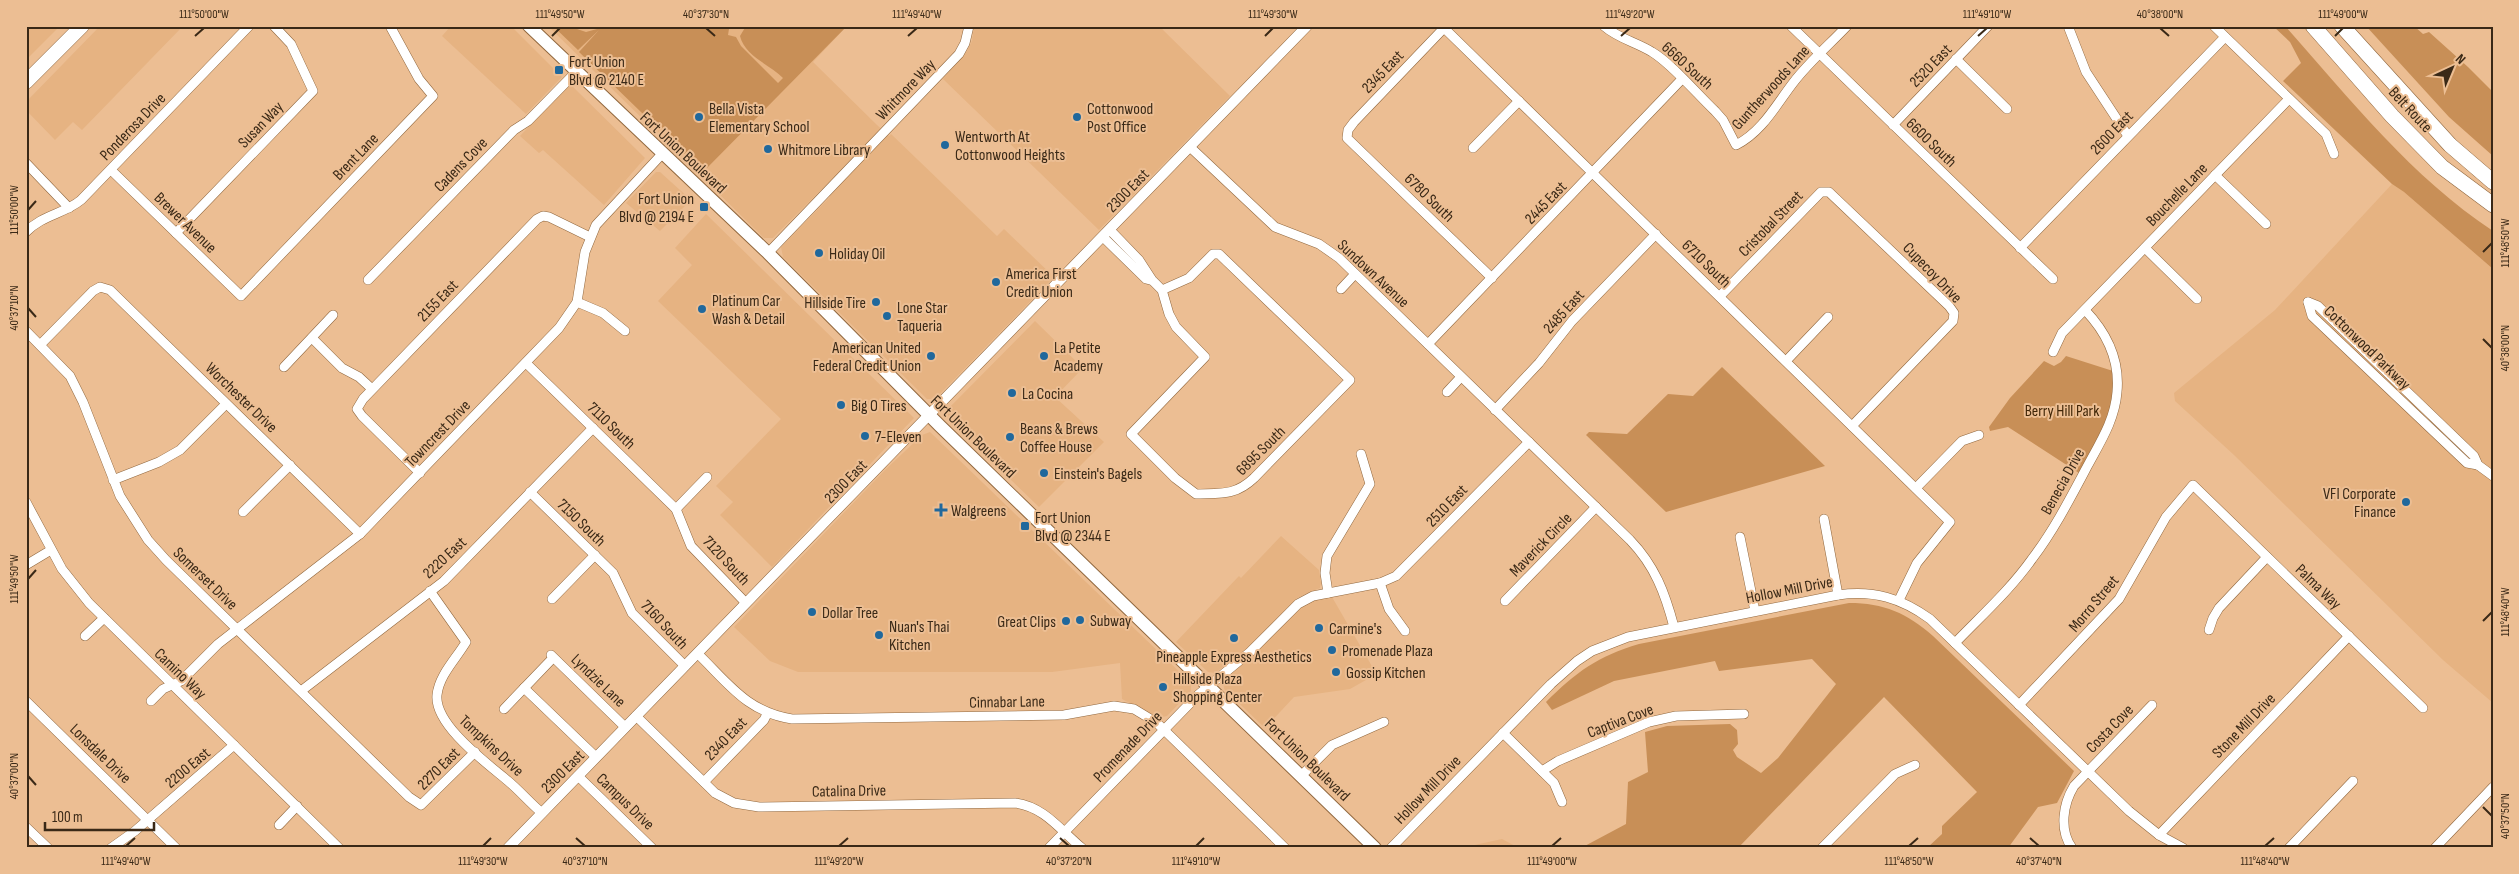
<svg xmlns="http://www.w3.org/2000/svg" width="2519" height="874" viewBox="0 0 2519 874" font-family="'Sofia Sans Condensed',sans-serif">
<rect width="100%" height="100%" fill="#ecbe93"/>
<g fill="#e6b382">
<polygon points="26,26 60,26 26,60"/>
<polygon points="100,26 183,26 82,130 73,122 55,140 26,110 26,102"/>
<polygon points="451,26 511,26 562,77 526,114 442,36"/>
<polygon points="548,26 847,26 813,62 877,125 889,136 891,134 997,236 1004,229 1054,277 935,399 927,399 783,257 781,247 830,197 822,189 773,238 764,238"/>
<polygon points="974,26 1159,26 1230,96 1099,230 943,79 967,51 972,41"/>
<polygon points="570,84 645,158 604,205 543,150 539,153 520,136"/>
<polygon points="656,172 660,172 691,200 660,231 626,203"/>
<polygon points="2392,184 2404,192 2493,269 2493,703 2443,660 2234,455 2175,401 2174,393 2275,310"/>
<polygon points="706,214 914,418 772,567 720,515 733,502 716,486 781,419 658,301 692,265 675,248"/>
<polygon points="1035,321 1083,368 1055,397 1104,442 1039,507 946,417 945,412"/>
<polygon points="930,432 1191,683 1191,691 1167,716 1158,718 1122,699 1120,663 1052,672 798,672 770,661 734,627 885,470 922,435"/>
<polygon points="1281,536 1319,570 1321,582 1320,588 1297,598 1243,652 1215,673 1208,672 1176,642 1239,576 1241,578"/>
<polygon points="1332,597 1373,668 1366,680 1350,689 1294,697 1265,728 1224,689 1223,679 1300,607 1313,600"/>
<polygon points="1502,839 1519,848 1461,848"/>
</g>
<g fill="#c88f57">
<path d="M 553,26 L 568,26 L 586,32 L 608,26 L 719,26 L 729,29 L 728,35 L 736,37 L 741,46 L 778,83 L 783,78 C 771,65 745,57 740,36 L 746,26 L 847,26 L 703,172 L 579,52 L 599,30 L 578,50 Z"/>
<path d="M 2273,26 L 2285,26 C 2350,99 2411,177 2493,231 L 2493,269 L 2404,192 L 2392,184 L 2283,81 L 2301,63 L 2290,42 Z"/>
<polygon points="2366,26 2414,26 2423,34 2429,32 2468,67 2493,92 2493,156 2449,117"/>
<path d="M 2066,356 L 2113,371 C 2118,410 2096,441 2079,473 L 2008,427 L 1990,431 L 1989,427 L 2010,398 L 2044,361 L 2054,366 L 2061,362 Z"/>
<polygon points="1722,367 1825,466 1666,512 1586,435 1589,432 1627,434 1668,394 1693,396"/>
<path d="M 1849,603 C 1884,603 1907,613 1933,636 L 2074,771 L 2057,803 L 2038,807 L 2008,848 L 1927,848 L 1942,834 L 1942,826 L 1977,792 L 1884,697 L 1738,848 L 1581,848 L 1626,824 L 1628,782 L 1648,772 L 1645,732 L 1667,726 L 1730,724 L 1737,730 L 1738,744 L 1733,750 L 1737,757 L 1761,773 L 1778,758 L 1836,684 L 1812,659 L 1719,671 L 1715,661 L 1614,681 L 1552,710 L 1546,702 C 1576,672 1598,656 1639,644 Z"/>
</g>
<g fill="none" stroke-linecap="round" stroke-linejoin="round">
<g stroke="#91683f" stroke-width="10">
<g id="minor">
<polyline points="1442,26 1950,522 1917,563 1899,600"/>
<path d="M 1604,26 C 1619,39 1636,42 1652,52 C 1671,63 1698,95 1715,111 L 1723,120 L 1736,145 C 1762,132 1776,105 1793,83 C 1809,62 1829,45 1847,26"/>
<polyline points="1791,26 2053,279"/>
<polyline points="2068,26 2086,72 2128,136"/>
<polyline points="2214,26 2326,134 2334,154"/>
<polyline points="1444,28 1354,122 1348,130 1347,138 1492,278"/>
<polyline points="1956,59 2007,109"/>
<polyline points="1893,125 1988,26"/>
<path d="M 1190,147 L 1275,227 L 1319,244 L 1339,258 L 1630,540 C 1655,566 1665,593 1674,627"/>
<polyline points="1473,148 1519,101"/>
<polyline points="26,163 69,208"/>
<polyline points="111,170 241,296 433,96 419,79 390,26"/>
<polyline points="2215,175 2266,224"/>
<path d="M 1110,230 L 1139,260 L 1152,280 L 1162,290 L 1169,314 L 1176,327 L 1205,357 L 1131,434 L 1175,478 L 1196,494 C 1221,493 1235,496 1254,478 L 1350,380 L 1219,254 L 1213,254 L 1189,278 L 1162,290"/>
<path d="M 26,232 C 42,215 64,214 81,200 L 249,26"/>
<polyline points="176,233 313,91 291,44 274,26"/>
<polyline points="1103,237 1146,279 1150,280"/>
<polyline points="2020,248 2225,37"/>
<polyline points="2145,248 2197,299"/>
<polyline points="768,253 959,54 965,43 969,26"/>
<polyline points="368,280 514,130 528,121 576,72"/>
<polyline points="1341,289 1355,274"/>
<polyline points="1720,296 1821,192 1829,192 1949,306 1954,313 1953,321 1852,426"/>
<polyline points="577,302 603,313 625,331"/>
<polyline points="2308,302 2318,306 2474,456 2478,465 2493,476"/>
<polyline points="2308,302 2312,316 2467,463 2478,465"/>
<polyline points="26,331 70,376 83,402 120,496 148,540 166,560 409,797 421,805 475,752"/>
<polyline points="312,338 342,368 359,377 372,389"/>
<polyline points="1428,344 1682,79"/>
<polyline points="40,345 93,291 100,287 110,290 360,534"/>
<polyline points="2053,352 2062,333 2289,99"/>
<polyline points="1786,361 1828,317"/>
<polyline points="526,363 676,509 691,546 746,603"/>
<polyline points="284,367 333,315"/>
<polyline points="1447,392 1461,377"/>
<polyline points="1495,410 1539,363 1572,321 1656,234"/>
<polyline points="420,473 362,416 357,409 363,399 537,219 543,216 549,217 590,237"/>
<polyline points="113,480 159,462 180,450 226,404"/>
<polyline points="1916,488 1962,441 1979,435"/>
<polyline points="530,492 613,573 632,613 685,666"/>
<polyline points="26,502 62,569 89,603 339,848"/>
<polyline points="676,509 707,477"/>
<polyline points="243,512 290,465"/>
<polyline points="1824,519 1838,595"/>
<polyline points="1740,537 1755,611"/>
<polyline points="26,565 51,550"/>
<polyline points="1380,583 1389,609 1405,631"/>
<path d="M 430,591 L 466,642 C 456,659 439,675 437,695 C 434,725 488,764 508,781 C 520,791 530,803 542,813"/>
<polyline points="1328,593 1325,573 1327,556 1370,484 1361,454"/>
<polyline points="552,599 595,555"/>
<polyline points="1505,601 1596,507"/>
<polyline points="2209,630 2213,618 2219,608 2267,557"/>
<polyline points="85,636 104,618"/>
<path d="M 1955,643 C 1981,616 2010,590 2032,559 C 2054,530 2071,497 2088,465 C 2101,441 2115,419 2117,392 C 2120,360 2106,332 2085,310"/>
<path d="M 698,654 C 728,683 747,712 792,719 L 1064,715 L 1114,706 L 1134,709 L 1157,723 L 1285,848"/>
<polyline points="551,655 625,727"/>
<polyline points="524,688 596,757"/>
<polyline points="301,691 444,581 593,428"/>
<polyline points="26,701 176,848"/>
<polyline points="151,701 163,689 181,681 218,644 360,534 559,328 577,302 585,252 596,225 662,154"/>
<polyline points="2019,705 2119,599 2166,517 2193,485 2423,708"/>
<polyline points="504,709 550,661"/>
<path d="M 636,716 L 715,793 L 734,803 L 759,807 L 1015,803 C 1045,807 1060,830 1082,848"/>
<polyline points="1503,733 1554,783 1562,802"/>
<polyline points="1542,771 1558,761 1649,722 1676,716 1744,714"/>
<polyline points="578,776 652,848"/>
<polyline points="1301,776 1332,745 1384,722"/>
<polyline points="704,782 764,720 767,714"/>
<polyline points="279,825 297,806"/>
<polyline points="26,827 48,848"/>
<polyline points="2159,835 2349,636"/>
<polyline points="111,848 135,831 234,745"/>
<polyline points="1049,848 1199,694 1250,652 1298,604 1313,596 1380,583 1396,576 1529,442"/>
<path d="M 1391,848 L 1551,684 L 1577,661 L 1592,651 L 1628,637 L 1838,595 C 1874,590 1901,598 1930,619 L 2129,811 L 2159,835 L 2183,848"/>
<polyline points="1822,848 1895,774 1915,765"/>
<path d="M 2072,848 C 2059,830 2063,804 2074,786 L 2152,705"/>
<polyline points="2289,848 2353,781"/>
<polyline points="2435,848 2493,787"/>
</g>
</g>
<g stroke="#91683f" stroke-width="11">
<polyline id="tertiary" points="508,848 1307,26"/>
</g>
<g stroke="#91683f" stroke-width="14">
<polyline id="secondary" points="529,26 768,253 940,426 1375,848"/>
</g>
<g stroke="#91683f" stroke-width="15">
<polyline id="primary" points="26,82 82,26"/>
</g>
<g stroke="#91683f" stroke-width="16">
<g id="motorway">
<polyline points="2313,26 2392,116 2442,167 2493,205"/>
<polyline points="2342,26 2450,145 2493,182"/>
</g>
</g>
<use href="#minor" stroke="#fff" stroke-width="9"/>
<use href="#tertiary" stroke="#fff" stroke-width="10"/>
<use href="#secondary" stroke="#fff" stroke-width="12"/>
<use href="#primary" stroke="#fff" stroke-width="14"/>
<use href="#motorway" stroke="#fff" stroke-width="15"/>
</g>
<path fill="none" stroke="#3a2917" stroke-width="2" d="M 706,28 L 715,36M 2160,28 L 2169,36M 195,36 L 204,28M 552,36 L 560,28M 908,36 L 917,28M 1265,36 L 1273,28M 1621,36 L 1630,28M 1978,36 L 1987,28M 2335,36 L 2343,28M 28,210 L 36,201M 2483,252 L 2492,243M 28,308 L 36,317M 2483,339 L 2492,348M 28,579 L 36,570M 2483,621 L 2492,612M 28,776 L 36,785M 2483,807 L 2492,816M 576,838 L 585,846M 1060,838 L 1069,846M 2030,838 L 2039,846M 126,846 L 135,838M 483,846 L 491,838M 839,846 L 848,838M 1196,846 L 1204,838M 1552,846 L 1561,838M 1909,846 L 1918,838M 2265,846 L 2274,838"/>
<g fill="#20689c" stroke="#ecbe93" stroke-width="2">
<rect x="554" y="65" width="10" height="10" rx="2.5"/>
<circle cx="699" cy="117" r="5"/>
<circle cx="1077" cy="117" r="5"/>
<circle cx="945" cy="145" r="5"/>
<circle cx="768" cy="149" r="5"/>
<rect x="699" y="202" width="10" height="10" rx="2.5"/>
<circle cx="819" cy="253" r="5"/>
<circle cx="996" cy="282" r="5"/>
<circle cx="876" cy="302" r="5"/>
<circle cx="702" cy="309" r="5"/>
<circle cx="887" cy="316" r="5"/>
<circle cx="931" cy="356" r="5"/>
<circle cx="1044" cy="356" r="5"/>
<circle cx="1012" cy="393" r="5"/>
<circle cx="841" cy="405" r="5"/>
<circle cx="865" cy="436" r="5"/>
<circle cx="1010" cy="437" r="5"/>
<circle cx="1044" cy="473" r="5"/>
<circle cx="2406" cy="502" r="5"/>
<path d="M938.5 502.5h5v5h5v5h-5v5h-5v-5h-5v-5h5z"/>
<rect x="1020" y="521" width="10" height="10" rx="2.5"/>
<circle cx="812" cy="612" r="5"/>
<circle cx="1080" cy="620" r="5"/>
<circle cx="1066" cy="621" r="5"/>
<circle cx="1319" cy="628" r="5"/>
<circle cx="879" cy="635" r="5"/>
<circle cx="1234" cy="638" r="5"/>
<circle cx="1332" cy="650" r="5"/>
<circle cx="1336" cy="672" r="5"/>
<circle cx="1163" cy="687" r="5"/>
</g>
<g text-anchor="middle" stroke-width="4" stroke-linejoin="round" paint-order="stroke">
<g font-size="16" fill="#3a2917" stroke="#ecbe93" text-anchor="start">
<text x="569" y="67">Fort Union<tspan x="569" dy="18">Blvd @ 2140 E</tspan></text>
<text x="709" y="114">Bella Vista<tspan x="709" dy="18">Elementary School</tspan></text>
<text x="1087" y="114">Cottonwood<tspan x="1087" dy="18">Post Office</tspan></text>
<text x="955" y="142">Wentworth At<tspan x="955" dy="18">Cottonwood Heights</tspan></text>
<text x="778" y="155">Whitmore Library</text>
<text x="694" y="204" text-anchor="end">Fort Union<tspan x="694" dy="18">Blvd @ 2194 E</tspan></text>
<text x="829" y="259">Holiday Oil</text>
<text x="1006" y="279">America First<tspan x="1006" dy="18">Credit Union</tspan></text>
<text x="712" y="306">Platinum Car<tspan x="712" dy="18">Wash &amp; Detail</tspan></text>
<text x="866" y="308" text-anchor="end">Hillside Tire</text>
<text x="897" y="313">Lone Star<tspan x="897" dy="18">Taqueria</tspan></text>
<text x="921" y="353" text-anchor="end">American United<tspan x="921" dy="18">Federal Credit Union</tspan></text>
<text x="1054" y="353">La Petite<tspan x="1054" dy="18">Academy</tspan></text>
<text x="1022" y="399">La Cocina</text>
<text x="851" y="411">Big O Tires</text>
<text x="1020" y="434">Beans &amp; Brews<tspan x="1020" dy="18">Coffee House</tspan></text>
<text x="875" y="442">7-Eleven</text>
<text x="1054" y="479">Einstein's Bagels</text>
<text x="2396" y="499" text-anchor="end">VFI Corporate<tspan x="2396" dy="18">Finance</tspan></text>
<text x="951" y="516">Walgreens</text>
<text x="1035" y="523">Fort Union<tspan x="1035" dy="18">Blvd @ 2344 E</tspan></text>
<text x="822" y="618">Dollar Tree</text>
<text x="1090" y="626">Subway</text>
<text x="1056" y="627" text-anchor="end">Great Clips</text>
<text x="889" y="632">Nuan's Thai<tspan x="889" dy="18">Kitchen</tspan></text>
<text x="1329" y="634">Carmine's</text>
<text x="1342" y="656">Promenade Plaza</text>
<text x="1234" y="662" text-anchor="middle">Pineapple Express Aesthetics</text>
<text x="1346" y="678">Gossip Kitchen</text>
<text x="1173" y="684">Hillside Plaza<tspan x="1173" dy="18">Shopping Center</tspan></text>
</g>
<g font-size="16" fill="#3a2917" stroke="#ecbe93">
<text transform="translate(1688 65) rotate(42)" y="6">6660 South</text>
<text transform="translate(1930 65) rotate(-46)" y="6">2520 East</text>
<text transform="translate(1382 71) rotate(-46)" y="6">2345 East</text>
<text transform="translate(1770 87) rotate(-48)" y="6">Guntherwoods Lane</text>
<text transform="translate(905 89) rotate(-46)" y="6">Whitmore Way</text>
<text transform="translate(2411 109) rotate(47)" y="6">Belt Route</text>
<text transform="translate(260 124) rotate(-46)" y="6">Susan Way</text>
<text transform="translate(132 126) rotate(-46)" y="6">Ponderosa Drive</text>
<text transform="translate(2111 132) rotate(-46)" y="6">2600 East</text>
<text transform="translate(1932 142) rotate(44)" y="6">6600 South</text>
<text transform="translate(684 152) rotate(43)" y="6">Fort Union Boulevard</text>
<text transform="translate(355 156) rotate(-46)" y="6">Brent Lane</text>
<text transform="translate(460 164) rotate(-46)" y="6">Cadens Cove</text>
<text transform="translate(1127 190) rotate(-46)" y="6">2300 East</text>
<text transform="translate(2176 194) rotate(-46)" y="6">Bouchelle Lane</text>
<text transform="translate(1430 197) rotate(44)" y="6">6780 South</text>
<text transform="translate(1545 202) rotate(-46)" y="6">2445 East</text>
<text transform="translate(186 222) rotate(44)" y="6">Brewer Avenue</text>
<text transform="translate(1770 223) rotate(-46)" y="6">Cristobal Street</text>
<text transform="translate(1707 263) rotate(44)" y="6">6710 South</text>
<text transform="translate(1933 272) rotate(46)" y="6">Cupecoy Drive</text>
<text transform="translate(1374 273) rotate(43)" y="6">Sundown Avenue</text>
<text transform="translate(437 300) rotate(-46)" y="6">2155 East</text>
<text transform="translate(1563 311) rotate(-48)" y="6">2485 East</text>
<text transform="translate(2368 347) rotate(44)" y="6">Cottonwood Parkway</text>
<text transform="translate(242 397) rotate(44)" y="6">Worchester Drive</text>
<text transform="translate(612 425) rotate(44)" y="6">7110 South</text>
<text transform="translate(437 433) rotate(-46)" y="6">Towncrest Drive</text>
<text transform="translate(974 436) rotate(44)" y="6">Fort Union Boulevard</text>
<text transform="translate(1260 450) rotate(-45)" y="6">6895 South</text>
<text transform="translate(845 481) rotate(-46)" y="6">2300 East</text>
<text transform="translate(2062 481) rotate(-61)" y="6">Benecia Drive</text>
<text transform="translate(1446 505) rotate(-46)" y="6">2510 East</text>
<text transform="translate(582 522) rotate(44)" y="6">7150 South</text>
<text transform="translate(1540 544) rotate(-46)" y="6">Maverick Circle</text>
<text transform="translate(444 557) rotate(-43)" y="6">2220 East</text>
<text transform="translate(727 560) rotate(47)" y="6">7120 South</text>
<text transform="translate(206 578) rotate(44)" y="6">Somerset Drive</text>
<text transform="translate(2319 586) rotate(44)" y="6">Palma Way</text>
<text transform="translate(1789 589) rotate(-11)" y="6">Hollow Mill Drive</text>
<text transform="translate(2093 603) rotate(-50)" y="6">Morro Street</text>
<text transform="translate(665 624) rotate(47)" y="6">7160 South</text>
<text transform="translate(181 673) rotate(44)" y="6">Camino Way</text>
<text transform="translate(599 680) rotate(44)" y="6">Lyndzie Lane</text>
<text transform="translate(1007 701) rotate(-1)" y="6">Cinnabar Lane</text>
<text transform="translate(1620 720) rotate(-21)" y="6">Captiva Cove</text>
<text transform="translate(2243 725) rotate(-46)" y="6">Stone Mill Drive</text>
<text transform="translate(2109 728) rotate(-46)" y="6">Costa Cove</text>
<text transform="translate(725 738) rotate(-46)" y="6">2340 East</text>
<text transform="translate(492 745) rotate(43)" y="6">Tompkins Drive</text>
<text transform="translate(1127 746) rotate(-46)" y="6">Promenade Drive</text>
<text transform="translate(101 753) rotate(44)" y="6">Lonsdale Drive</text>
<text transform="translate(1308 759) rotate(44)" y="6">Fort Union Boulevard</text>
<text transform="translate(187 767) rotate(-40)" y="6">2200 East</text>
<text transform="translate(438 768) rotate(-45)" y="6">2270 East</text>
<text transform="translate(562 771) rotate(-45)" y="6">2300 East</text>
<text transform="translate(1427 789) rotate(-46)" y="6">Hollow Mill Drive</text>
<text transform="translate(849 790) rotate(-1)" y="6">Catalina Drive</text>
<text transform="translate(626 801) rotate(44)" y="6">Campus Drive</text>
</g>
<g font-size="16" fill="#3f2507" stroke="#ecbe93">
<text x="2062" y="416">Berry Hill Park</text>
</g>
</g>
<rect width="2519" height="874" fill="none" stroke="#ecbe93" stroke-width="55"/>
<g transform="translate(2452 68) rotate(44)" stroke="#ecbe93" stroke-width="4" paint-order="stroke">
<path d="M0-4L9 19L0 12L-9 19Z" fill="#3a2917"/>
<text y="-8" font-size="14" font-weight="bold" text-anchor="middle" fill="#3a2917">N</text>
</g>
<path d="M45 822v8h109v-8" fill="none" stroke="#3a2917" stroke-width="2.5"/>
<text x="52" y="822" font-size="15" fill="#3a2917" stroke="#ecbe93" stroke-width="4" paint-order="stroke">100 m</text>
<rect x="28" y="28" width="2464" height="818" fill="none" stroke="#3a2917" stroke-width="2"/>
<g font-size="12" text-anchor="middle" fill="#3a2917">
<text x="204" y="18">111°50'00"W</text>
<text x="560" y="18">111°49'50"W</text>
<text x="706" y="18">40°37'30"N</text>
<text x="917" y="18">111°49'40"W</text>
<text x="1273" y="18">111°49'30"W</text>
<text x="1630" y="18">111°49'20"W</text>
<text x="1987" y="18">111°49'10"W</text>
<text x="2160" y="18">40°38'00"N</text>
<text x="2343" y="18">111°49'00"W</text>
<text transform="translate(14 210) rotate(-90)" y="4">111°50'00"W</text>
<text transform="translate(2505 243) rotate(-90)" y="4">111°48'50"W</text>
<text transform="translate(14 308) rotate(-90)" y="4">40°37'10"N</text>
<text transform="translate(2505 348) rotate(-90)" y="4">40°38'00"N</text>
<text transform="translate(14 579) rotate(-90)" y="4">111°49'50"W</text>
<text transform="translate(2505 612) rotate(-90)" y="4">111°48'40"W</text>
<text transform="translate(14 776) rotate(-90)" y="4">40°37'00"N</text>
<text transform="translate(2505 816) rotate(-90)" y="4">40°37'50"N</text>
<text x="126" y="865">111°49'40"W</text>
<text x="483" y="865">111°49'30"W</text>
<text x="585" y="865">40°37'10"N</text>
<text x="839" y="865">111°49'20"W</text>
<text x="1069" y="865">40°37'20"N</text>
<text x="1196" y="865">111°49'10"W</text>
<text x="1552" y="865">111°49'00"W</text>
<text x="1909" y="865">111°48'50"W</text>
<text x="2039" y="865">40°37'40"N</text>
<text x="2265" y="865">111°48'40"W</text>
</g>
</svg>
